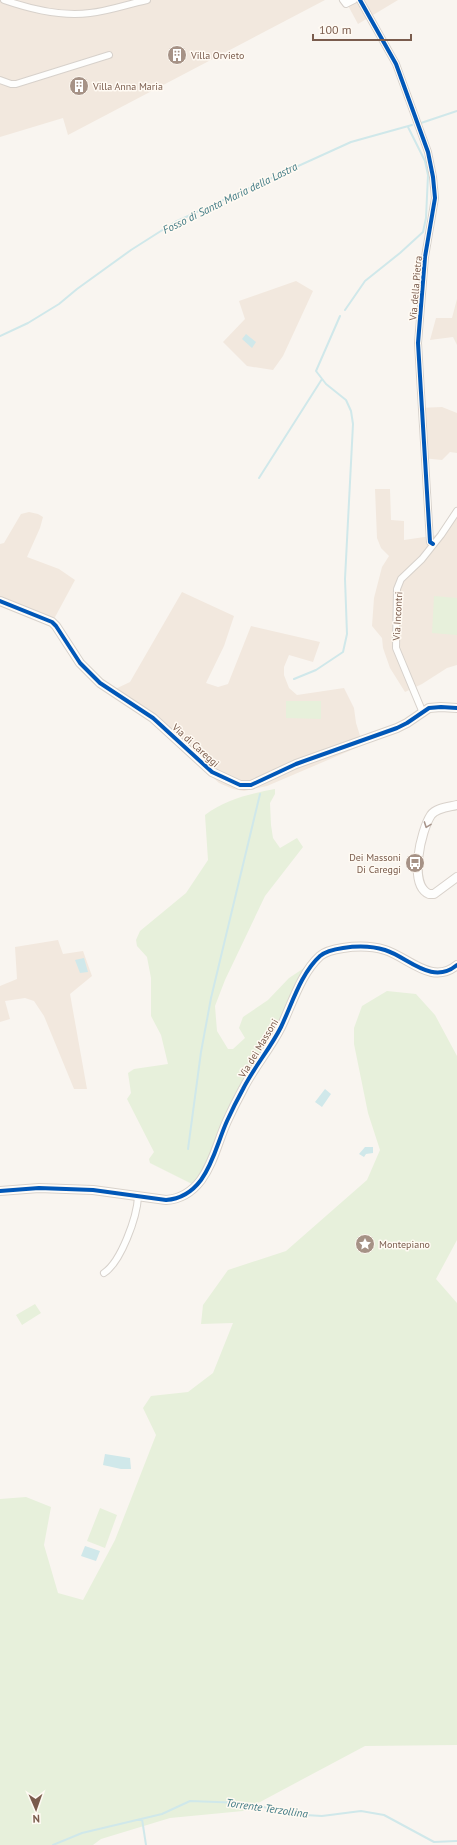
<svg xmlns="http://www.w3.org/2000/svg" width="457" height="1845" viewBox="0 0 457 1845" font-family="'PT Sans',sans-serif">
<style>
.residential{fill:#f2e8de}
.green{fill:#e7f0db}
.water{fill:#d0e8ea}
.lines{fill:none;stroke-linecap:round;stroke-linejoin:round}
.stream{stroke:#d0e8ea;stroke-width:2}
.street-casing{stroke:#d7d1cb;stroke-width:8}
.secondary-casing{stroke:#d9d2cb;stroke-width:10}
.street{stroke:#fefefd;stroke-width:6}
.secondary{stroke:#fefefd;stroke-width:8}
.cycleway-casing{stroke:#fffaf3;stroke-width:6}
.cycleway{stroke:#0057b8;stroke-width:4}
.oneway{stroke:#a8958b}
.labels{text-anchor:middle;stroke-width:3;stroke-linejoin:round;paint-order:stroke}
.poi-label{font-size:10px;fill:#7a5c4d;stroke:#fffaf3;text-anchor:start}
.street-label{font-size:10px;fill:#7a5c4d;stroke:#fffaf3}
.water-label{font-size:11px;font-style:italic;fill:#437c86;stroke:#fffaf3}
</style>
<rect width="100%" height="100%" fill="#f9f5f0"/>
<path class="residential" d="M 0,0 L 325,0 L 68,135 L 63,118 L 0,137 Z
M 345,0 L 398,0 L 358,24 Z
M 296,281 L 313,291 L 283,356 L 273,370 L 247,366 L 223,342 L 245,319 L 239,301 Z
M 457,299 L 457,345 L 453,337 L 430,340 L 436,318 L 452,318 Z
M 442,407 L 457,413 L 457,453 L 450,452 L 442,460 L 422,458 L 419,408 Z
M 375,489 L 390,489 L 391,520 L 404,521 L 404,540 L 438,535 L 457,511 L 457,665 L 447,668 L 422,684 L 405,692 L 390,668 L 383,648 L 382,638 L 372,626 L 374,598 L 382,567 L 389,556 L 381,548 L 377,538 Z
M 29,512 L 38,514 L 43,517 L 40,528 L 27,557 L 59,569 L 75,580 L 54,619 L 0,599 L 0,544 L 4,543 L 21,514 Z
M 182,592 L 234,616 L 224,646 L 206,683 L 218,687 L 228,684 L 251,626 L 320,642 L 313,662 L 289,655 L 284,667 L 284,675 L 289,688 L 297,695 L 344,688 L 354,708 L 356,723 L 363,745 L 267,786 L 244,791 L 233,789 L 219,783 L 163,731 L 109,692 L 130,682 Z
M 58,940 L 63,954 L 83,951 L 92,976 L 70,994 L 87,1089 L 74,1089 L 44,1016 L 34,1001 L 25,998 L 5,1001 L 10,1019 L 0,1022 L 0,986 L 17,979 L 15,947 Z"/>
<path class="green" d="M 434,596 L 457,598 L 457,635 L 432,633 Z
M 286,701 L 321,701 L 321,719 L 286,718 Z
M 275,789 L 275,794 L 270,803 L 271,825 L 273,838 L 280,848 L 297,838 L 303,847 L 265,896 L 225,980 L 215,1006 L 217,1031 L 228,1049 L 233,1049 L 245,1038 L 239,1028 L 243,1017 L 268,1000 L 289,978 L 307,966 L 307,968 L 274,1030 L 239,1088 L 214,1147 L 202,1171 L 192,1184 L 150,1163 L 149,1159 L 154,1152 L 127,1099 L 131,1093 L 128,1073 L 134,1069 L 168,1064 L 161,1035 L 151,1016 L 151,978 L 147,957 L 137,946 L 136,940 L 140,931 L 186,893 L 208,860 L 205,815 C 226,799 249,794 275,789 Z
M 387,991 L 416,994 L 435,1015 L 457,1056 L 457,1240 L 436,1279 L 457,1303 L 457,1745 L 365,1746 L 243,1811 L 170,1818 L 101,1839 L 93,1845 L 0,1845 L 0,1499 L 26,1497 L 51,1507 L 44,1545 L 58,1593 L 83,1600 L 115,1540 L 156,1435 L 143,1408 L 151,1396 L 188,1392 L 213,1373 L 233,1323 L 201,1324 L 203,1305 L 228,1270 L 286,1251 L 367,1180 L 380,1150 L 368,1113 L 354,1044 L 354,1028 L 362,1006 Z
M 35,1304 L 41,1313 L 22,1325 L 16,1315 Z
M 100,1508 L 117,1515 L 105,1548 L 87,1541 Z"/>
<path class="water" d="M 246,334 L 256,342 L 252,348 L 242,339 Z
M 84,958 L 88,972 L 80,973 L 75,960 Z
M 325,1089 L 331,1094 L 322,1107 L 315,1102 Z
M 365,1147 L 373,1147 L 373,1153 L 366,1154 L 364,1157 L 359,1154 Z
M 105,1454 L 130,1458 L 131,1469 L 121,1469 L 103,1465 Z
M 85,1546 L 100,1551 L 96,1561 L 81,1556 Z"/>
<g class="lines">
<path class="stream" d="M 421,123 L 457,111
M 345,310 L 365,281 L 400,253 L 423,232 L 426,218 L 428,175 L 425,161 L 408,127
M 0,336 L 28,323 L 59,304 L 77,289 L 131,250 L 175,222 L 351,142 L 412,125
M 259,478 L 322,379
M 294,679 L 316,670 L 343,652 L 347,634 L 345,579 L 353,424 L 351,411 L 346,400 L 326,384 L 316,371 L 340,316
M 188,1149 L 201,1052 L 211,998 L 260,794
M 142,1819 L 146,1845
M 53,1845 L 82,1833 L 162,1814 L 190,1801 L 243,1803 L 305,1815 L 322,1816 L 361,1811 L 384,1815 L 434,1842 L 457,1841"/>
<g class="street-casing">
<path id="street" d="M 4,0 C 30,9 61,17 90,13 C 109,11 128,4 147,0
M 343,0 L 346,4 L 354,0
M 360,0 L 396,64 L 428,152 L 433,177 L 435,198 L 425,257 L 418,343 L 430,542 L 433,544
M 0,80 L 11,84 L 16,84 L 109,55
M 423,713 L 396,648 L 397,589 L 401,579 L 422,559 L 441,535 L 457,511
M 104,1273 C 121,1262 137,1217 138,1197"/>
</g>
<g class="secondary-casing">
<path id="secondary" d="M 0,601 L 52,622 L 56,626 L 80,663 L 100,683 L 153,718 L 212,772 L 240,785 L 251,785 L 296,764 L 397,728 L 407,723 L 429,708 L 441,707 L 457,708
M 457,805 C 449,807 436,808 431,815 C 421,830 408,885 429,894 L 434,894 L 457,877
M 0,1191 L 39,1188 L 93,1190 L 166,1200 C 181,1199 192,1192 201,1180 C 214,1162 218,1141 227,1121 C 232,1110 237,1100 243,1089 C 254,1067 270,1049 281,1027 C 292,1004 301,973 320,956 C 326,951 336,949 343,948 C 356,946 372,946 385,950 C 408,957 432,986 457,965"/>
</g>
<use href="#street" class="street"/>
<use href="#secondary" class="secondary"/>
<g class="cycleway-casing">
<path id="cycleway" d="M 360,0 L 396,64 L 428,152 L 433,177 L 435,198 L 425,257 L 418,343 L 430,542 L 433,544
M 0,601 L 52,622 L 56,626 L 80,663 L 100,683 L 153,718 L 212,772 L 240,785 L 251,785 L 296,764 L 397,728 L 407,723 L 429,708 L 441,707 L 457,708
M 0,1191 L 39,1188 L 93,1190 L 166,1200 C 181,1199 192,1192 201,1180 C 214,1162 218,1141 227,1121 C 232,1110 237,1100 243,1089 C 254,1067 270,1049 281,1027 C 292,1004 301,973 320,956 C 326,951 336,949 343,948 C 356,946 372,946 385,950 C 408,957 432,986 457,965"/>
</g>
<use href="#cycleway" class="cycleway"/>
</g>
<defs><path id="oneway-chevron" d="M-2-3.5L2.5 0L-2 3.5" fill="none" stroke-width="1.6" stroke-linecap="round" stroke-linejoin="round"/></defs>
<use class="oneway" href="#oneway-chevron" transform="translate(427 825) rotate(110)"/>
<defs>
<g id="building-disc" transform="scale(1)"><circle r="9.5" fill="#a69286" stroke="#fffaf3"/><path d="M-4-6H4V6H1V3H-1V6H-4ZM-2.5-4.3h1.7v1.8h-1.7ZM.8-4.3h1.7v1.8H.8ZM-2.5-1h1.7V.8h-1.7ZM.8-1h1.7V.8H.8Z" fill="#fff"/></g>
<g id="bus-disc" transform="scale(1)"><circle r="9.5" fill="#a69286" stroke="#fffaf3"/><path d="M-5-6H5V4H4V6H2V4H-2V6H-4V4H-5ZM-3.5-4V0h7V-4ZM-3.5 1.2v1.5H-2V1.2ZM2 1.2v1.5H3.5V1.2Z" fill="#fff"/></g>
<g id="sight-disc" transform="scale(1)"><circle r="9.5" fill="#a69286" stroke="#fffaf3"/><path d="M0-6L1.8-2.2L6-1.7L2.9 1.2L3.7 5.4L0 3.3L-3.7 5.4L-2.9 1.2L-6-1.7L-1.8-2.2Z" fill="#fff"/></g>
</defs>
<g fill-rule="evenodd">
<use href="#building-disc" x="177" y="55"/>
<use href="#building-disc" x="79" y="86"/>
<use href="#bus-disc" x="415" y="863"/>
<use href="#sight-disc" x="365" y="1244"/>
</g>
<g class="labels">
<g class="poi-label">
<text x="191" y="59">Villa Orvieto</text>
<text x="93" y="90">Villa Anna Maria</text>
<text x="401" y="861" text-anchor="end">Dei Massoni<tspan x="401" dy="12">Di Careggi</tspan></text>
<text x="379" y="1248">Montepiano</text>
</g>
<g class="street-label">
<text transform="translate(415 288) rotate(-85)" y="4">Via della Pietra</text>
<text transform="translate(397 616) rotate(-87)" y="4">Via Incontri</text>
<text transform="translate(196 745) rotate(42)" y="4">Via di Careggi</text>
<text transform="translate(258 1048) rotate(-59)" y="4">Via dei Massoni</text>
</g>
<g class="water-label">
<text transform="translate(230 198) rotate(-26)" y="4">Fosso di Santa Maria della Lastra</text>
<text transform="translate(267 1808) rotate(8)" y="4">Torrente Terzollina</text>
</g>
</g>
<g transform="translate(36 1809) rotate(178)" stroke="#fffaf3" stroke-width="3" paint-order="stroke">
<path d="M0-3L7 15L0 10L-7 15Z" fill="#7a5c4d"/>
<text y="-6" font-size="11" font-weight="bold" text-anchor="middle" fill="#7a5c4d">N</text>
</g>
<path d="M313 34v6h98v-6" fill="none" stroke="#7a5c4d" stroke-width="2"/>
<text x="319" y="34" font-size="12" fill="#7a5c4d" stroke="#fffaf3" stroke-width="3" paint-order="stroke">100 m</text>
</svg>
